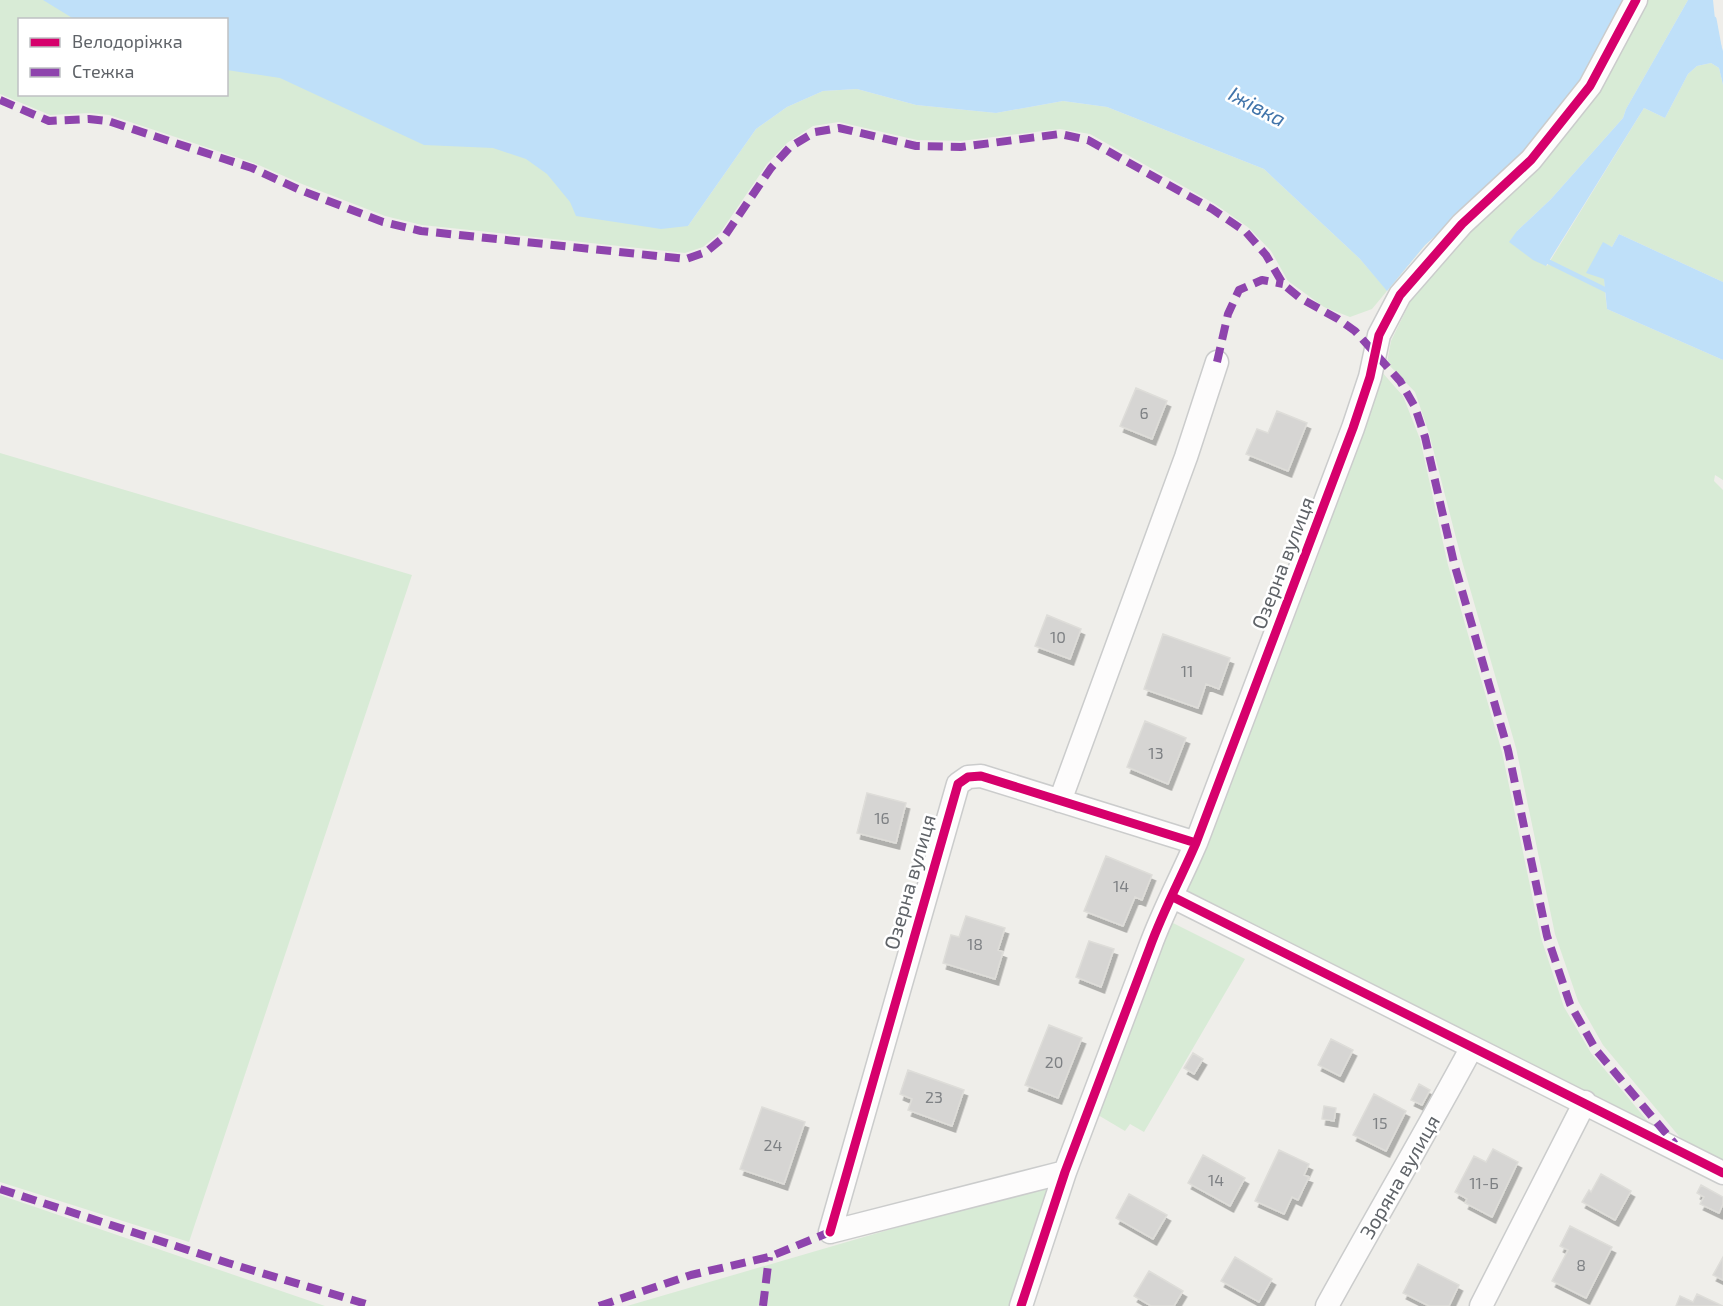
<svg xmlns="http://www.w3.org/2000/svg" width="1723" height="1306" viewBox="0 0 1723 1306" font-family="'Exo 2',sans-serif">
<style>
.green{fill:#d8ebd6;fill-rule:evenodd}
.water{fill:#bfe0f9}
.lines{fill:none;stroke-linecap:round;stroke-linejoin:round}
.stream{stroke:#bfe0f9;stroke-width:5}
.building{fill:#d6d5d3;stroke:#deddd9;stroke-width:1.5;filter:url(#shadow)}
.minor-casing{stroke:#cbcccc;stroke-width:25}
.minor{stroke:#fdfcfc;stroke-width:22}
.quiet{stroke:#8e44ad;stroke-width:8;stroke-dasharray:15 8;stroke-linecap:butt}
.cycleway-casing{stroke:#fff;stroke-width:13}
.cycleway{stroke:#d6006c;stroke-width:9}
.labels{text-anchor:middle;stroke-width:5;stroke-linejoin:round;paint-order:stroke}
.number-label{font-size:16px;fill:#7e8184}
.street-label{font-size:20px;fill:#5f6368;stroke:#fff}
.water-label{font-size:21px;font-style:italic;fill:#4174aa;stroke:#fff}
</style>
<defs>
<filter id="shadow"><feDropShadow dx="3.5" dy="6" stdDeviation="0" flood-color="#0004"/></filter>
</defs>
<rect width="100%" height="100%" fill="#efeeea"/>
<path class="green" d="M 0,0 L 368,0 L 688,226 L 756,129 L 787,107 L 823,91 L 857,89 L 916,105 L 996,113 L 1063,101 L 1107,107 L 1264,169 L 1360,259 L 1387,290 L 1392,260 L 1457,215 L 1425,245 L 1372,309 L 1350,317 L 1324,307 L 1288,281 L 1271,251 L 1249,228 L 1215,204 L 1090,134 L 1060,129 L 961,141 L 917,140 L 839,122 L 813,126 L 787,143 L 767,164 L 720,233 L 703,247 L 685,253 L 422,225 L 385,216 L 302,184 L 254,163 L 109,115 L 90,113 L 50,115 L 0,94 ZM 20,20 L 226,20 L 226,94 L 20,94 Z
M 1645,0 L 1688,0 L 1626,109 L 1623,118 L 1551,199 L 1517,231 L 1547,266 L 1644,108 L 1665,118 L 1688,74 L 1697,66 L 1711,63 L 1719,68 L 1723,85 L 1723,282 L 1619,234 L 1612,247 L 1603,243 L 1605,292 L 1607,309 L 1723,360 L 1723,480 L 1715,475 L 1714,481 L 1723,490 L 1723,1165 L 1688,1147 L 1603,1045 L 1578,1001 L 1555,934 L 1516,748 L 1462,561 L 1429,433 L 1415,392 L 1387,363 L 1391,341 L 1412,298 Z
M 1381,371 L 1403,396 L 1420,439 L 1448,565 L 1502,752 L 1541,938 L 1564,1007 L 1591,1053 L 1655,1130 L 1182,892 L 1228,792 L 1321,548 Z
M 0,453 L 412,575 L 189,1242 L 0,1182 Z
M 1167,920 L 1245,959 L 1144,1132 L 1130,1124 L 1125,1131 L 1098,1115 L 1083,1155 L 1080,1154 Z
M 1056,1181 L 1015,1306 L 627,1306 Z
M 0,1195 L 325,1306 L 0,1306 Z"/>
<path class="water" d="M 43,0 L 1629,0 L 1585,83 L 1526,155 L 1425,245 L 1387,291 L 1360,259 L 1264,169 L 1107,107 L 1063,101 L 996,113 L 916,105 L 857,89 L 823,91 L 787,107 L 756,129 L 688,226 L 661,229 L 576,216 L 570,202 L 547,174 L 526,159 L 493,148 L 424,145 L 280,78 L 227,70 L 226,20 L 74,19 Z
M 1688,0 L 1713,0 L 1716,29 L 1723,51 L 1723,85 L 1719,68 L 1711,63 L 1697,66 L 1688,74 L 1665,118 L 1644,108 L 1546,266 L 1533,260 L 1509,242 L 1517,231 L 1551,199 L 1623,118 L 1626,109 Z
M 1619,234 L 1723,282 L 1723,360 L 1607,309 L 1604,279 L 1586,273 L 1603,242 L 1612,247 Z"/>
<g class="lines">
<path class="stream" d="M 1714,19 L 1719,46
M 1543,259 L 1610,292"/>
</g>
<path class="building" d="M 1136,388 L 1167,401 L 1152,439 L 1120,426 Z
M 1277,411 L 1307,423 L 1288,471 L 1246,454 L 1257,429 L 1268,433 Z
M 1047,615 L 1081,629 L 1070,659 L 1035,646 Z
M 1163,634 L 1230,658 L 1219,689 L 1206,684 L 1198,708 L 1144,689 Z
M 1145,721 L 1186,738 L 1168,784 L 1127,767 Z
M 867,793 L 906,803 L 896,843 L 857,833 Z
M 1106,856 L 1152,875 L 1142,900 L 1135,897 L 1123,926 L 1084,911 Z
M 966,916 L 1005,928 L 998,950 L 1003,952 L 995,979 L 943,963 L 951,935 L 959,937 Z
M 1089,941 L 1114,949 L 1101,987 L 1076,977 Z
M 1049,1025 L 1082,1038 L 1058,1098 L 1025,1085 Z
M 1331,1039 L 1353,1050 L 1340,1076 L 1318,1065 Z
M 1193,1053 L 1203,1059 L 1194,1074 L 1184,1068 Z
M 908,1070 L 964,1090 L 952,1126 L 908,1110 L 912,1099 L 900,1094 Z
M 1419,1084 L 1430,1090 L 1422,1105 L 1411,1100 Z
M 1374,1094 L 1406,1111 L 1386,1151 L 1353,1135 Z
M 1324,1106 L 1336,1108 L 1334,1121 L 1322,1119 Z
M 762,1107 L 805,1122 L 784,1184 L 740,1169 Z
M 1493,1149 L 1518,1162 L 1492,1217 L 1465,1203 L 1467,1199 L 1455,1192 L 1474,1156 L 1486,1162 Z
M 1279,1150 L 1309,1164 L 1304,1175 L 1309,1177 L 1298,1200 L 1292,1197 L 1284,1214 L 1255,1201 Z
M 1203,1155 L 1245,1178 L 1230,1206 L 1188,1183 Z
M 1601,1174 L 1631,1191 L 1615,1220 L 1582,1202 L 1589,1190 L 1591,1192 Z
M 1701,1185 L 1723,1197 L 1723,1204 L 1719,1213 L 1700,1204 L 1704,1197 L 1697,1193 Z
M 1129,1194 L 1167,1215 L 1153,1239 L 1116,1218 Z
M 1570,1226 L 1612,1247 L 1586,1298 L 1552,1281 L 1568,1250 L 1560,1246 Z
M 1235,1257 L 1272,1279 L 1259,1302 L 1221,1281 Z
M 1723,1257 L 1723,1280 L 1713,1275 Z
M 1418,1264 L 1459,1285 L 1449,1306 L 1429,1306 L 1403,1293 Z
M 1149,1271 L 1183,1291 L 1174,1306 L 1151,1306 L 1134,1296 Z
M 1697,1294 L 1723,1306 L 1676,1306 L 1680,1296 L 1693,1302 Z"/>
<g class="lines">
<g class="minor-casing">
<path id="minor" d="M 1060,801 L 1186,457 L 1217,362
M 1173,897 L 1723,1173
M 830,1232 L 958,784 L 968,777 L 981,776 L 1196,843
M 830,1232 L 1065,1172
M 1021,1306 L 1065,1172 L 1150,947 C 1163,911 1181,878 1196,843 L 1353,428 L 1370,377 L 1379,335 L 1400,295 L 1462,224 L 1531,160 L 1590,86 L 1636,0
M 1327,1306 C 1375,1219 1425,1134 1472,1047
M 1481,1306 L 1585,1102"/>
</g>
<use href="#minor" class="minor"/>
<path class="quiet" d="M 0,100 L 49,121 L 89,119 L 108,121 L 252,168 L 300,190 L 383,222 L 421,231 L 686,259 L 706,252 L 724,237 L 771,168 L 790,147 L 815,132 L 839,128 L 916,146 L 961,147 L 1060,134 L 1088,140 L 1212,209 L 1246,232 L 1266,255 L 1283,284 L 1300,298 L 1338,319 L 1355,331 L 1400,381 L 1415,407 L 1425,437 L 1454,563 L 1508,750 L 1547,936 L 1570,1004 L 1596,1050 L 1675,1144
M 1217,362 L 1228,314 L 1239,290 L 1262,280 L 1283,284
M 0,1189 L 228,1263 L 373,1306
M 599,1306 L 691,1275 L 769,1257 L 830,1232
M 763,1306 L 769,1257"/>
<g class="cycleway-casing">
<path id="cycleway" d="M 1173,897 L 1723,1173
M 830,1232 L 958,784 L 968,777 L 981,776 L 1196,843
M 1021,1306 L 1065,1172 L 1150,947 C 1163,911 1181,878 1196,843 L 1353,428 L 1370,377 L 1379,335 L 1400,295 L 1462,224 L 1531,160 L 1590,86 L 1636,0"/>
</g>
<use href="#cycleway" class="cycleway"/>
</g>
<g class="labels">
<g class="number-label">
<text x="1144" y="419">6</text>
<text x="1058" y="643">10</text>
<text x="1187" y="677">11</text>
<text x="1156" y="759">13</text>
<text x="882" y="824">16</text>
<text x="1121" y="892">14</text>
<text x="975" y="950">18</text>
<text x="1054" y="1068">20</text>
<text x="934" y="1103">23</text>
<text x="1380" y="1129">15</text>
<text x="773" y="1151">24</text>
<text x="1216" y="1186">14</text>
<text x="1484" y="1189">11-Б</text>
<text x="1581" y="1271">8</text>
</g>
<g class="street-label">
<text transform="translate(1283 563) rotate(-69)" y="7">Озерна вулиця</text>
<text transform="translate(910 882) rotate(-74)" y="7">Озерна вулиця</text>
<text transform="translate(1400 1177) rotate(-60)" y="7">Зоряна вулиця</text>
</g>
<g class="water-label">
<text transform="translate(1257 107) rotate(28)" y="7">Іжівка</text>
</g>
</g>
<rect x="18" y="18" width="210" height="78" fill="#ffffff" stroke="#bfc1c3" stroke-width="1.5"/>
<rect x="30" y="38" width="30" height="9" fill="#d6006c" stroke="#bfc1c3" stroke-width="1.5"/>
<text x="72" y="48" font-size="18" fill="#5f6368">Велодоріжка</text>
<rect x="30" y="68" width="30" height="9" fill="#8e44ad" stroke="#bfc1c3" stroke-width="1.5"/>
<text x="72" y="78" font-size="18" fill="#5f6368">Стежка</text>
</svg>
